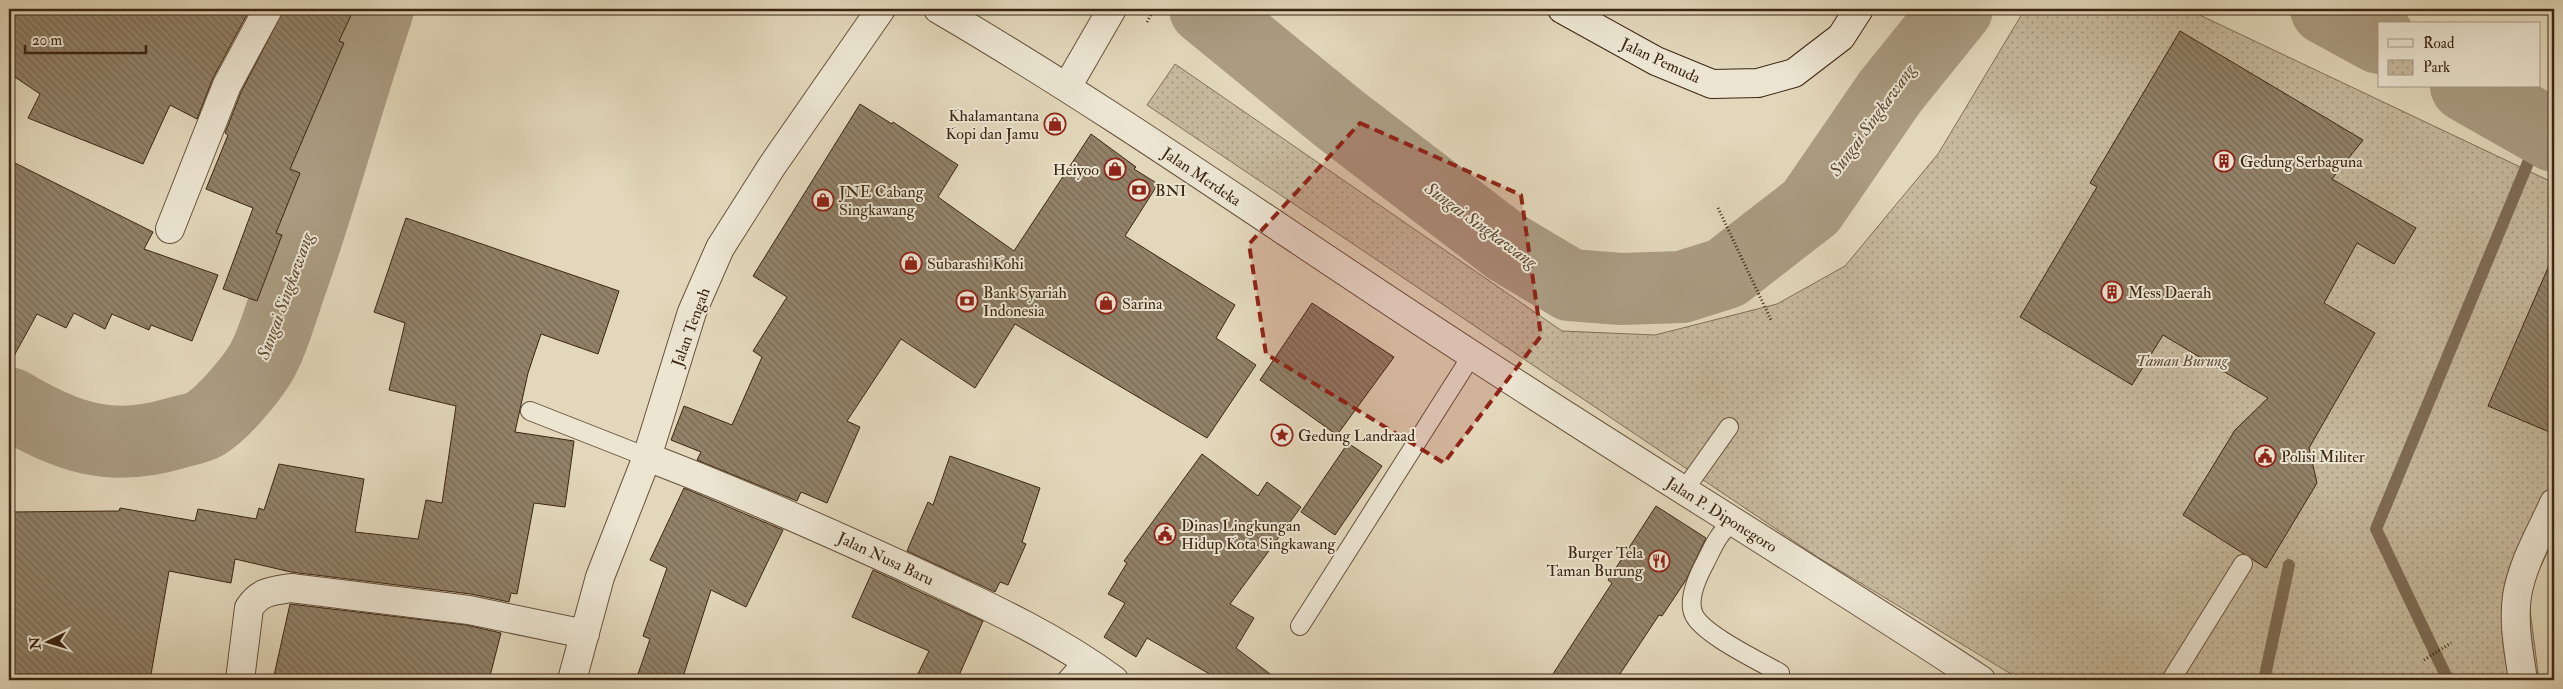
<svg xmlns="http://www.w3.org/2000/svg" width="2563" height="689" viewBox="0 0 2563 689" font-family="'IM FELL Double Pica',serif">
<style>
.park{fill:url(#park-dots);stroke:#817058}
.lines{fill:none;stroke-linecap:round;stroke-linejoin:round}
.stream{stroke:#7e6c55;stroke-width:12}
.river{stroke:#aa9b81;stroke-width:72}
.building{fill:url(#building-back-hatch);stroke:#3c2612}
.lane-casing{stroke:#66523c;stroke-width:20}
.street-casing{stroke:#66523c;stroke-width:30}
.secondary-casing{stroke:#3c2612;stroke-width:30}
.path{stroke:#3c2612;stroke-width:3;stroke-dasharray:1 2.5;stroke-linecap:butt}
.lane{stroke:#ece5d2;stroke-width:18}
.street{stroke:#ece5d2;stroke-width:28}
.secondary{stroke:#ece5d2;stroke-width:28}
.marked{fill:#8f2418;fill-opacity:0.2;stroke:#8f2418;stroke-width:4;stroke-dasharray:10 6;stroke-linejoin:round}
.labels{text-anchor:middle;stroke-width:4;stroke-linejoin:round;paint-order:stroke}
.street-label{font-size:16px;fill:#3c2612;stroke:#ece5d2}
.poi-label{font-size:16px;fill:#3c2612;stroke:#ece5d2;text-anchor:start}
.park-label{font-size:16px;font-style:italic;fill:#5e4b35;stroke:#ece5d2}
.water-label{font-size:18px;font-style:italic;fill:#5d4933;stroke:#ece5d2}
</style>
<defs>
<pattern id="park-dots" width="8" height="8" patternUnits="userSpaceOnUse" patternTransform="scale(1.25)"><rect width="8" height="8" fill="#c6b99d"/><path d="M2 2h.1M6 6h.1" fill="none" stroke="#a2967f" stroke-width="1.8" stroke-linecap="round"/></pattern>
<pattern id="building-back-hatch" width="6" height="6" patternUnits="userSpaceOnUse" patternTransform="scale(1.25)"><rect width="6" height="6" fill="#928269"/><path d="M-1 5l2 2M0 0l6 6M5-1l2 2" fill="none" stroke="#786a55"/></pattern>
</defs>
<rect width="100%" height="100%" fill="#e2d7ba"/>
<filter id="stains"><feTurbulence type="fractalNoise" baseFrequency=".004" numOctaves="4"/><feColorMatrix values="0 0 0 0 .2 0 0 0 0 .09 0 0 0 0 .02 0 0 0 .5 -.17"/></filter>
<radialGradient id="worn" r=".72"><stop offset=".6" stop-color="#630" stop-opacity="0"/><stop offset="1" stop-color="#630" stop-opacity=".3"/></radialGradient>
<path class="park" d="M 2025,9 L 2187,9 L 2554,183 L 2554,538 L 2528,594 L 2539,680 L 2021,680 L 1819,558 L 1147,105 L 1175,64 L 1562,331 L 1655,335 L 1777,304 L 1845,266 L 1938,154 Z"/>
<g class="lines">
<path class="stream" d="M 2264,680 L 2289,565
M 2448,680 L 2376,529 L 2542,129"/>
<path class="river" d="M 1205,9 L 1342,121 L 1508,248 L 1570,285 L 1621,289 L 1682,287 L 1726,273 L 1811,207 L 1890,92 L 1957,9
M 2326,9 L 2379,38
M 2466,86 L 2554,136
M 9,403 C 66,437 110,453 176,433 C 185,430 197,429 205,424 C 222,414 248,383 259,366 C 272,347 284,302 293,278 C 324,189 348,98 378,9"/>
</g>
<path class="building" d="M 9,9 L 250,9 L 213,78 L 197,119 L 170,105 L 143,164 L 28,118 L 40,94 L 9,73 Z
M 284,9 L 354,9 L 339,41 L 344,43 L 290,169 L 300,173 L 276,233 L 282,235 L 257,301 L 223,289 L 253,208 L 206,189 L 228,135 L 225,133 L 241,92 Z
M 2180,31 L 2363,140 L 2332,179 L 2416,228 L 2394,264 L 2357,243 L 2324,303 L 2375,333 L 2309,448 L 2317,483 L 2266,568 L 2183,515 L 2235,430 L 2268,398 L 2163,335 L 2132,385 L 2020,317 L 2097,187 L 2090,183 Z
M 860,104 L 892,124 L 893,122 L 958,165 L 938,197 L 1014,251 L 1091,134 L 1136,167 L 1134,169 L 1158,184 L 1125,236 L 1235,305 L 1216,338 L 1256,365 L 1207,438 L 1015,324 L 975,388 L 901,339 L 847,421 L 860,427 L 827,503 L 801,492 L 797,501 L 697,460 L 701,452 L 671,440 L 684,406 L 732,425 L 762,357 L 753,351 L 787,297 L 753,276 Z
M 9,160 L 153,232 L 144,249 L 218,275 L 192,341 L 151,325 L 149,330 L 112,314 L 105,329 L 74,313 L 66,328 L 37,314 L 9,365 Z
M 406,218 L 619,291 L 598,354 L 541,334 L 528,373 L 515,432 L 574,441 L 565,507 L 534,503 L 517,594 L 511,593 L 509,602 L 471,594 L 291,572 L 235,559 L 231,583 L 169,571 L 150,680 L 9,680 L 9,512 L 119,511 L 120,508 L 195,521 L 198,509 L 256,519 L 259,508 L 264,510 L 279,464 L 364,479 L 355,532 L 418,539 L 426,500 L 442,503 L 456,406 L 389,390 L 405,323 L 374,312 Z
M 2554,254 L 2554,434 L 2488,406 Z
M 1312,303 L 1394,357 L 1337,435 L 1260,380 Z
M 1348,443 L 1382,466 L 1335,535 L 1301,512 Z
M 1202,454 L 1258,496 L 1267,482 L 1301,507 L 1230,604 L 1254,618 L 1236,648 L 1278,680 L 1220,680 L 1147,638 L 1136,657 L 1104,637 L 1125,603 L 1108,594 L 1127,563 L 1124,561 Z
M 950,456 L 1040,488 L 1022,542 L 1026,544 L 1008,585 L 1000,582 L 995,592 L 907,551 L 928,502 L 933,505 Z
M 684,488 L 783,530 L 746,607 L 711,590 L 682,680 L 636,680 L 650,639 L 643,636 L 667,568 L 650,560 Z
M 1656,506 L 1706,538 L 1686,580 L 1662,616 L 1659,615 L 1616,680 L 1549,680 L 1612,583 L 1608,580 Z
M 873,570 L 983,621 L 957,680 L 915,680 L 929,651 L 852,617 Z
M 290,604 L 466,625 L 501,633 L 489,680 L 273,680 Z"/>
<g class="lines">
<g class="lane-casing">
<path id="lane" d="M 530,411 L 647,457
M 1685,489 L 1729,427
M 1733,522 C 1719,532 1713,547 1705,563 C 1698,576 1687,600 1694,615 C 1704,635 1759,661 1780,673
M 1300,626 L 1472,355
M 1066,680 L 1085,659
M 2171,680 L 2243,564"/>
</g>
<g class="street-casing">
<path id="street" d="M 938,9 C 1121,116 1294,240 1472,355 C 1641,465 1813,570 1981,680
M 1067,87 L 1112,9
M 170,229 L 227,85 L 268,9
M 647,457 C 740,492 831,533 922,575 C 988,606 1054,636 1114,680
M 240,680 L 249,608 C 260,591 272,591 291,588 L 469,610 L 585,634
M 572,680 L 600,577 L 647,457 L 692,312 L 720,248 L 772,166 L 881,9
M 2523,680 C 2519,653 2513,624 2517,596 C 2522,564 2541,532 2554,503"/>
</g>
<g class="secondary-casing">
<path id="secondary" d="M 1562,9 L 1656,61 L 1712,84 L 1758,83 L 1794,73 L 1841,37 L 1859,9"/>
</g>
<path class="path" d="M 1147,22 L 1154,9
M 1718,208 L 1771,320
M 2424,660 L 2451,643"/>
<use href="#lane" class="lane"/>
<use href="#street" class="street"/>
<use href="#secondary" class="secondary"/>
</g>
<path class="marked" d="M 1360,123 L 1521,195 L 1541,336 L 1444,463 L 1266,354 L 1249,244 Z"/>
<defs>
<g id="shop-ring" transform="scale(1.125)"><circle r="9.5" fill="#ece5d2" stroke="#8f2418" stroke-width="1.5"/><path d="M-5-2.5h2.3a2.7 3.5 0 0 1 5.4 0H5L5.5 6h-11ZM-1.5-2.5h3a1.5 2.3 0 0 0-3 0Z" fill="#8f2418"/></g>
<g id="building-ring" transform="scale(1.125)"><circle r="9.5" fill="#ece5d2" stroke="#8f2418" stroke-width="1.5"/><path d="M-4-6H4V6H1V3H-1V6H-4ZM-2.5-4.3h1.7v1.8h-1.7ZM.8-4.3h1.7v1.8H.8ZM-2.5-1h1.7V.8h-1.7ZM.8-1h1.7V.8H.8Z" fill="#8f2418"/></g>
<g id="bank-ring" transform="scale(1.125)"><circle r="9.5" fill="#ece5d2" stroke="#8f2418" stroke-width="1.5"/><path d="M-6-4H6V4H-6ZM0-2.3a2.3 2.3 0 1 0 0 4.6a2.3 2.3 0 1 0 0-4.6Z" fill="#8f2418"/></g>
<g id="sight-ring" transform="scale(1.125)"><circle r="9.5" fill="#ece5d2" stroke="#8f2418" stroke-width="1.5"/><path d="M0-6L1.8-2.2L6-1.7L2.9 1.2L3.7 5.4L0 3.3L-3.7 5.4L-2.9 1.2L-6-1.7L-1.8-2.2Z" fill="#8f2418"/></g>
<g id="civic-ring" transform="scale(1.125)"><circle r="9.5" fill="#ece5d2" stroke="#8f2418" stroke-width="1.5"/><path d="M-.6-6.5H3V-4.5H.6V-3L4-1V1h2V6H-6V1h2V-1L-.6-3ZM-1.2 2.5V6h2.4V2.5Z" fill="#8f2418"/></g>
<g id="restaurant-ring" transform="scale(1.125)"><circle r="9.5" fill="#ece5d2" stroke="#8f2418" stroke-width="1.5"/><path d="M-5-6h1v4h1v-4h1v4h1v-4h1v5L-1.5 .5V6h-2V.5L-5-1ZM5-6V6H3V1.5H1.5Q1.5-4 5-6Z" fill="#8f2418"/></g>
</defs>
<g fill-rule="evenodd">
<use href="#shop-ring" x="1055" y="124"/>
<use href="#building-ring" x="2224" y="161"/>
<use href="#shop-ring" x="1115" y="169"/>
<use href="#bank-ring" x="1139" y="190"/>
<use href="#shop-ring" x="823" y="200"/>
<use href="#shop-ring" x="911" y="263"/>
<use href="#building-ring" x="2112" y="292"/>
<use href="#bank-ring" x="967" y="301"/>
<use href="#shop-ring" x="1106" y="303"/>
<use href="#sight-ring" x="1282" y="435"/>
<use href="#civic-ring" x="2265" y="456"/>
<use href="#civic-ring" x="1165" y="534"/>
<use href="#restaurant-ring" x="1659" y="561"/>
</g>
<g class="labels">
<g class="street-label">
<text transform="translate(1661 60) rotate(25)" y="6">Jalan Pemuda</text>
<text transform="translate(1202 176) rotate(34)" y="6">Jalan Merdeka</text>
<text transform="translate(690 327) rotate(-70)" y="6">Jalan Tengah</text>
<text transform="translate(1722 514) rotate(32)" y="6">Jalan P. Diponegoro</text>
<text transform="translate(886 558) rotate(25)" y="6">Jalan Nusa Baru</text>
</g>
<g class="poi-label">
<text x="1039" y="121" text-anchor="end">Khalamantana<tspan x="1039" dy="18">Kopi dan Jamu</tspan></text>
<text x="2240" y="167">Gedung Serbaguna</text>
<text x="1099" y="175" text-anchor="end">Heiyoo</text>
<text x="1155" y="196">BNI</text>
<text x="839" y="197">JNE Cabang<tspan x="839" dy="18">Singkawang</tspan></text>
<text x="927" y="269">Subarashi Kohi</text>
<text x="983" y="298">Bank Syariah<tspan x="983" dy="18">Indonesia</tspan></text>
<text x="2128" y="298">Mess Daerah</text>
<text x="1122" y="309">Sarina</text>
<text x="1298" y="441">Gedung Landraad</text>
<text x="2281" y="462">Polisi Militer</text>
<text x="1181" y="531">Dinas Lingkungan<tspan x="1181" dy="18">Hidup Kota Singkawang</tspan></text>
<text x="1643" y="558" text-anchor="end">Burger Tela<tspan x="1643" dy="18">Taman Burung</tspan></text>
</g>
<g class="park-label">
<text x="2182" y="366">Taman Burung</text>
</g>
<g class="water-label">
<text transform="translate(1872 120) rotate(-54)" y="6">Sungai Singkawang</text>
<text transform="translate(1481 225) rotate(36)" y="6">Sungai Singkawang</text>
<text transform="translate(285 296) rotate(-70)" y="6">Sungai Singkawang</text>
</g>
</g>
<rect width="2563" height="689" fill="none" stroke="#e2d7ba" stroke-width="30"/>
<rect x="10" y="10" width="2543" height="669" fill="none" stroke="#3c2612" stroke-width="2.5"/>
<rect x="15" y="15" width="2533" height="659" fill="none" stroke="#3c2612"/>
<rect x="2378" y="22" width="162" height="65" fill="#ece5d2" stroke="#a69985"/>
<rect x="2388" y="39" width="25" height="8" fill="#ece5d2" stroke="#a69985"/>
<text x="2423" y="48" font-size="15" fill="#3c2612">Road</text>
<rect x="2388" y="60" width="25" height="15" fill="url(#park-dots)" stroke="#a69985"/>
<text x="2423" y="72" font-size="15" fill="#3c2612">Park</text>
<g transform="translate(48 642) rotate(265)" stroke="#ece5d2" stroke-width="4" paint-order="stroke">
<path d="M0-4L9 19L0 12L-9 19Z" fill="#3c2612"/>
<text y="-8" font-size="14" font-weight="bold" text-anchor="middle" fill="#3c2612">N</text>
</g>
<path d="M25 45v8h121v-8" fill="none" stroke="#3c2612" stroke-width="2.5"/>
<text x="32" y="45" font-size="15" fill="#3c2612" stroke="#ece5d2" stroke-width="4" paint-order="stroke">20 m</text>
<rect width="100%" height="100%" filter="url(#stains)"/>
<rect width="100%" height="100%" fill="url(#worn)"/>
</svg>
